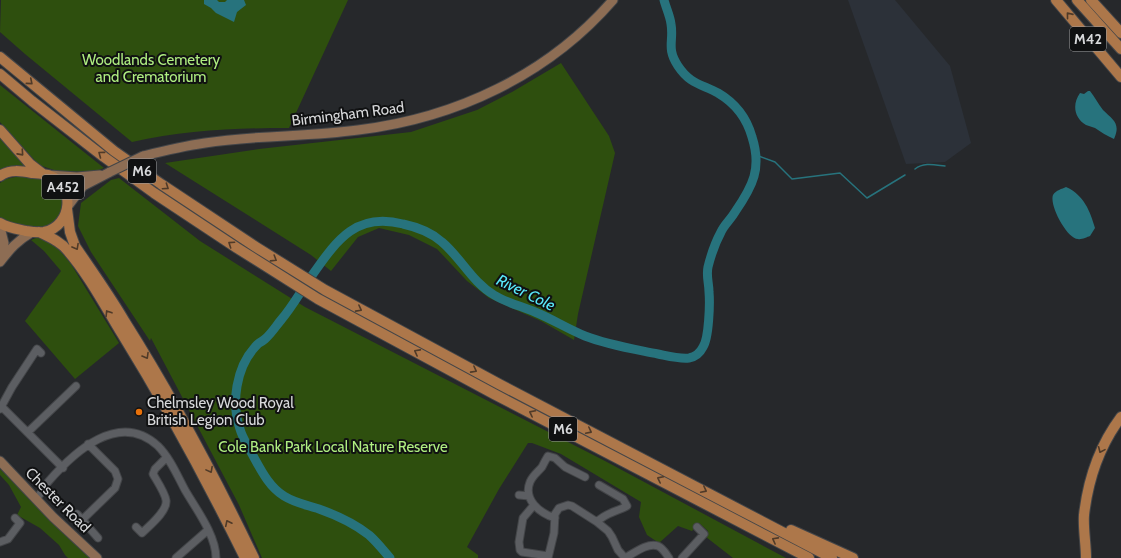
<svg xmlns="http://www.w3.org/2000/svg" width="1121" height="558" viewBox="0 0 1121 558" font-family="Cabin,sans-serif">
<style>
.built{fill:#2c3139}
.green{fill:#2e4f0e}
.water{fill:#27737d}
.lines{fill:none;stroke-linecap:round;stroke-linejoin:round}
.stream{stroke:#27737d;stroke-width:1.5}
.river{stroke:#27737d;stroke-width:9}
.minor-casing{stroke:#434548;stroke-width:9}
.major-casing{stroke:#434548;stroke-width:11}
.highway-casing{stroke:#434548;stroke-width:12}
.minor{stroke:#5c5e62;stroke-width:7}
.major{stroke:#8d6d54;stroke-width:9}
.highway{stroke:#ad774a;stroke-width:10}
.major-bridge-casing{stroke:#434548;stroke-width:11;stroke-linecap:butt}
.major-bridge{stroke:#8d6d54;stroke-width:9}
.oneway{stroke:#4f3a28}
.food-dot{fill:#e8710a;stroke:#101112;stroke-width:1.5}
.labels{text-anchor:middle;stroke-width:4;stroke-linejoin:round;paint-order:stroke}
.shield{fill:#101112;stroke:#9c9d9f;stroke-width:1}
.shield-label{font-size:14px;font-weight:bold;fill:#d8d9db}
.park-label{font-size:15px;fill:#afee81;stroke:#101112}
.street-label{font-size:15px;fill:#d8d9db;stroke:#101112}
.poi-label{font-size:15px;fill:#d8d9db;stroke:#101112;text-anchor:start}
.water-label{font-size:16px;font-style:italic;fill:#59e8fa;stroke:#101112}
</style>
<rect width="100%" height="100%" fill="#26282b"/>
<path class="built" d="M 848,0 L 895,0 L 950,66 L 971,143 L 945,162 L 906,164 Z"/>
<path class="green" d="M 1,0 L 348,0 L 289,128 C 237,128 184,130 132,142 L 25,54 L 0,32 Z
M 561,63 L 609,136 L 615,153 L 578,314 L 574,340 L 541,321 L 489,298 L 467,281 L 437,249 L 409,235 L 379,228 L 358,237 L 331,271 L 311,255 L 165,163 L 259,149 L 411,132 L 477,110 L 512,92 Z
M 0,85 L 104,168 L 93,172 L 57,171 L 39,165 L 0,122 Z
M 0,134 L 31,168 L 0,172 Z
M 20,176 C 35,178 61,178 63,199 C 64,203 63,209 62,214 L 49,228 L 33,229 L 2,220 L 0,218 L 0,183 L 6,179 Z
M 119,178 L 200,241 L 305,307 L 605,461 L 786,558 L 733,558 L 706,537 L 708,531 L 699,523 L 692,531 L 678,526 L 659,543 L 647,535 L 639,517 L 641,502 L 561,454 L 532,443 L 528,443 L 499,489 L 467,547 L 478,555 L 478,558 L 262,558 L 239,505 L 151,338 L 150,341 L 91,252 L 78,226 L 81,203 L 111,180 Z
M 38,237 L 56,246 L 71,264 L 119,343 L 75,379 L 25,321 L 61,271 L 44,251 L 31,240 Z
M 0,469 L 91,558 L 68,558 L 65,555 L 59,545 L 40,528 L 17,515 L 21,507 L 9,485 L 0,475 Z"/>
<path class="water" d="M 204,0 L 217,0 L 219,2 L 225,2 L 227,0 L 244,0 L 246,5 L 237,12 L 234,22 L 216,13 L 211,8 L 204,4 Z
M 1088,91 L 1090,91 C 1095,97 1098,104 1103,110 C 1113,120 1121,123 1114,139 C 1107,136 1101,132 1095,128 C 1092,127 1089,126 1086,125 C 1074,118 1072,104 1080,93 L 1084,94 Z
M 1066,187 C 1084,195 1090,211 1095,228 L 1090,236 C 1087,237 1081,240 1078,239 C 1067,239 1049,205 1053,195 C 1056,190 1062,189 1066,187 Z"/>
<g class="lines">
<path class="stream" d="M 756,155 L 775,162 L 792,179 L 840,173 L 867,198 L 905,175
M 915,169 C 924,162 935,165 945,166"/>
<path class="river" d="M 390,558 C 383,550 377,542 369,535 C 355,524 336,515 319,509 C 307,505 295,503 284,496 C 268,486 260,468 251,452 C 247,444 242,437 240,429 C 231,403 236,368 255,347 C 261,340 258,345 265,339 C 271,334 276,326 281,320 C 293,306 302,289 313,274 C 337,240 356,212 403,224 C 417,227 431,232 442,242 C 461,258 472,282 494,295 C 507,303 521,306 535,312 C 552,319 568,329 585,336 C 608,345 634,349 658,354 C 668,356 679,359 689,358 C 695,357 700,353 703,347 C 709,338 710,303 709,292 C 709,283 706,276 708,267 C 711,255 715,243 721,232 C 724,225 731,219 735,212 C 753,186 762,168 752,137 C 747,119 735,103 718,93 C 701,84 690,84 678,66 C 666,48 674,41 671,24 C 670,16 666,8 664,0"/>
<g class="minor-casing">
<path id="minor" d="M 2,407 L 63,468
M 0,409 L 12,387 L 37,349 L 41,353
M 28,432 L 76,386
M 519,495 L 529,496
M 36,499 C 41,494 44,487 48,482 C 74,452 119,410 158,446 C 170,458 177,475 185,490 C 196,509 216,535 216,558
M 534,505 L 523,518 L 519,542 L 520,550 L 522,552 L 548,556
M 77,514 L 98,538
M 555,518 C 539,513 523,499 530,482 C 533,475 538,472 542,467 C 544,463 546,459 548,456 L 555,458 L 565,467 L 585,477
M 82,520 L 115,488 L 118,479 L 115,471 L 88,444
M 597,522 C 605,513 616,512 627,506 L 623,499 L 599,485
M 136,527 L 142,533 C 149,526 168,511 166,500 C 165,493 157,481 153,474 L 155,469 L 167,457
M 0,542 L 8,539 L 20,523 L 15,518
M 176,558 L 208,530
M 548,558 L 554,533 L 555,514 L 559,508 L 568,505 L 572,506 L 597,522 L 608,531 L 612,537 L 618,550 L 625,558 C 634,553 648,542 658,546 C 663,548 666,554 669,558
M 682,558 L 704,534 L 697,527"/>
</g>
<g class="major-casing">
<path id="major" d="M 143,156 C 163,151 184,146 205,143 C 255,135 307,137 358,130 C 456,118 548,75 613,0
M 49,175 L 77,177 L 100,175
M 68,206 L 83,186 L 110,172
M 0,227 L 4,243 L 0,258
M 0,262 C 10,249 18,240 32,232
M 0,461 L 53,517 L 97,558"/>
</g>
<g class="highway-casing">
<path id="highway" d="M 1056,0 L 1121,77
M 1077,0 L 1121,49
M 1091,0 L 1121,33
M 0,57 L 114,151 L 161,184 L 256,247 L 325,290 L 499,384 L 832,558
M 0,74 L 32,101 L 104,157 L 154,193 L 237,248 L 318,299 L 494,394 L 809,558
M 0,130 L 30,164 L 43,174
M 0,176 C 10,169 21,171 32,173 C 37,173 43,174 48,175 C 76,184 73,226 44,232 C 38,233 32,232 26,231 C 17,229 8,228 0,223
M 67,209 L 70,232 L 75,246 C 92,271 110,296 125,322 C 173,398 215,477 254,558
M 39,232 C 49,237 60,241 67,250 C 88,274 105,306 122,334 C 167,407 207,481 245,558
M 791,530 L 853,558
M 1086,558 C 1086,544 1083,528 1084,515 C 1088,480 1100,445 1121,417"/>
</g>
<use href="#minor" class="minor"/>
<use href="#major" class="major"/>
<use href="#highway" class="highway"/>
<g class="major-bridge-casing">
<path id="major-bridge" d="M 110,172 L 143,156"/>
</g>
<use href="#major-bridge" class="major-bridge"/>
</g>
<defs><path id="oneway-chevron" d="M-2-3.5L2.5 0L-2 3.5" fill="none" stroke-width="1.6" stroke-linecap="round" stroke-linejoin="round"/></defs>
<g class="oneway">
<use href="#oneway-chevron" transform="translate(1069 15) rotate(-129)"/>
<use href="#oneway-chevron" transform="translate(30 82) rotate(40)"/>
<use href="#oneway-chevron" transform="translate(21 153) rotate(48)"/>
<use href="#oneway-chevron" transform="translate(101 154) rotate(-143)"/>
<use href="#oneway-chevron" transform="translate(166 187) rotate(34)"/>
<use href="#oneway-chevron" transform="translate(231 244) rotate(-146)"/>
<use href="#oneway-chevron" transform="translate(76 247) rotate(61)"/>
<use href="#oneway-chevron" transform="translate(274 259) rotate(32)"/>
<use href="#oneway-chevron" transform="translate(359 309) rotate(28)"/>
<use href="#oneway-chevron" transform="translate(108 313) rotate(-122)"/>
<use href="#oneway-chevron" transform="translate(417 352) rotate(-152)"/>
<use href="#oneway-chevron" transform="translate(146 356) rotate(60)"/>
<use href="#oneway-chevron" transform="translate(474 370) rotate(28)"/>
<use href="#oneway-chevron" transform="translate(532 413) rotate(-153)"/>
<use href="#oneway-chevron" transform="translate(589 431) rotate(27)"/>
<use href="#oneway-chevron" transform="translate(1101 450) rotate(114)"/>
<use href="#oneway-chevron" transform="translate(210 470) rotate(62)"/>
<use href="#oneway-chevron" transform="translate(660 479) rotate(-153)"/>
<use href="#oneway-chevron" transform="translate(704 490) rotate(27)"/>
<use href="#oneway-chevron" transform="translate(228 523) rotate(-116)"/>
<use href="#oneway-chevron" transform="translate(775 540) rotate(-152)"/>
</g>
<circle class="food-dot" cx="139" cy="412" r="4"/>
<g class="labels">
<g class="shield">
<rect x="1070" y="27" width="36" height="24" rx="3"/>
<rect x="128" y="159" width="28" height="24" rx="3"/>
<rect x="42" y="175" width="42" height="24" rx="3"/>
<rect x="549" y="417" width="28" height="24" rx="3"/>
</g>
<g class="shield-label">
<text x="1088" y="44">M42</text>
<text x="142" y="176">M6</text>
<text x="63" y="192">A452</text>
<text x="563" y="434">M6</text>
</g>
<g class="park-label">
<text x="151" y="65">Woodlands Cemetery<tspan x="151" dy="17">and Crematorium</tspan></text>
<text x="333" y="452">Cole Bank Park Local Nature Reserve</text>
</g>
<g class="street-label">
<text transform="translate(348 114) rotate(-7)" y="5">Birmingham Road</text>
<text transform="translate(58 500) rotate(45)" y="5">Chester Road</text>
</g>
<g class="poi-label">
<text x="147" y="408">Chelmsley Wood Royal<tspan x="147" dy="17">British Legion Club</tspan></text>
</g>
<g class="water-label">
<text transform="translate(526 292) rotate(26)" y="6">River Cole</text>
</g>
</g>
</svg>
